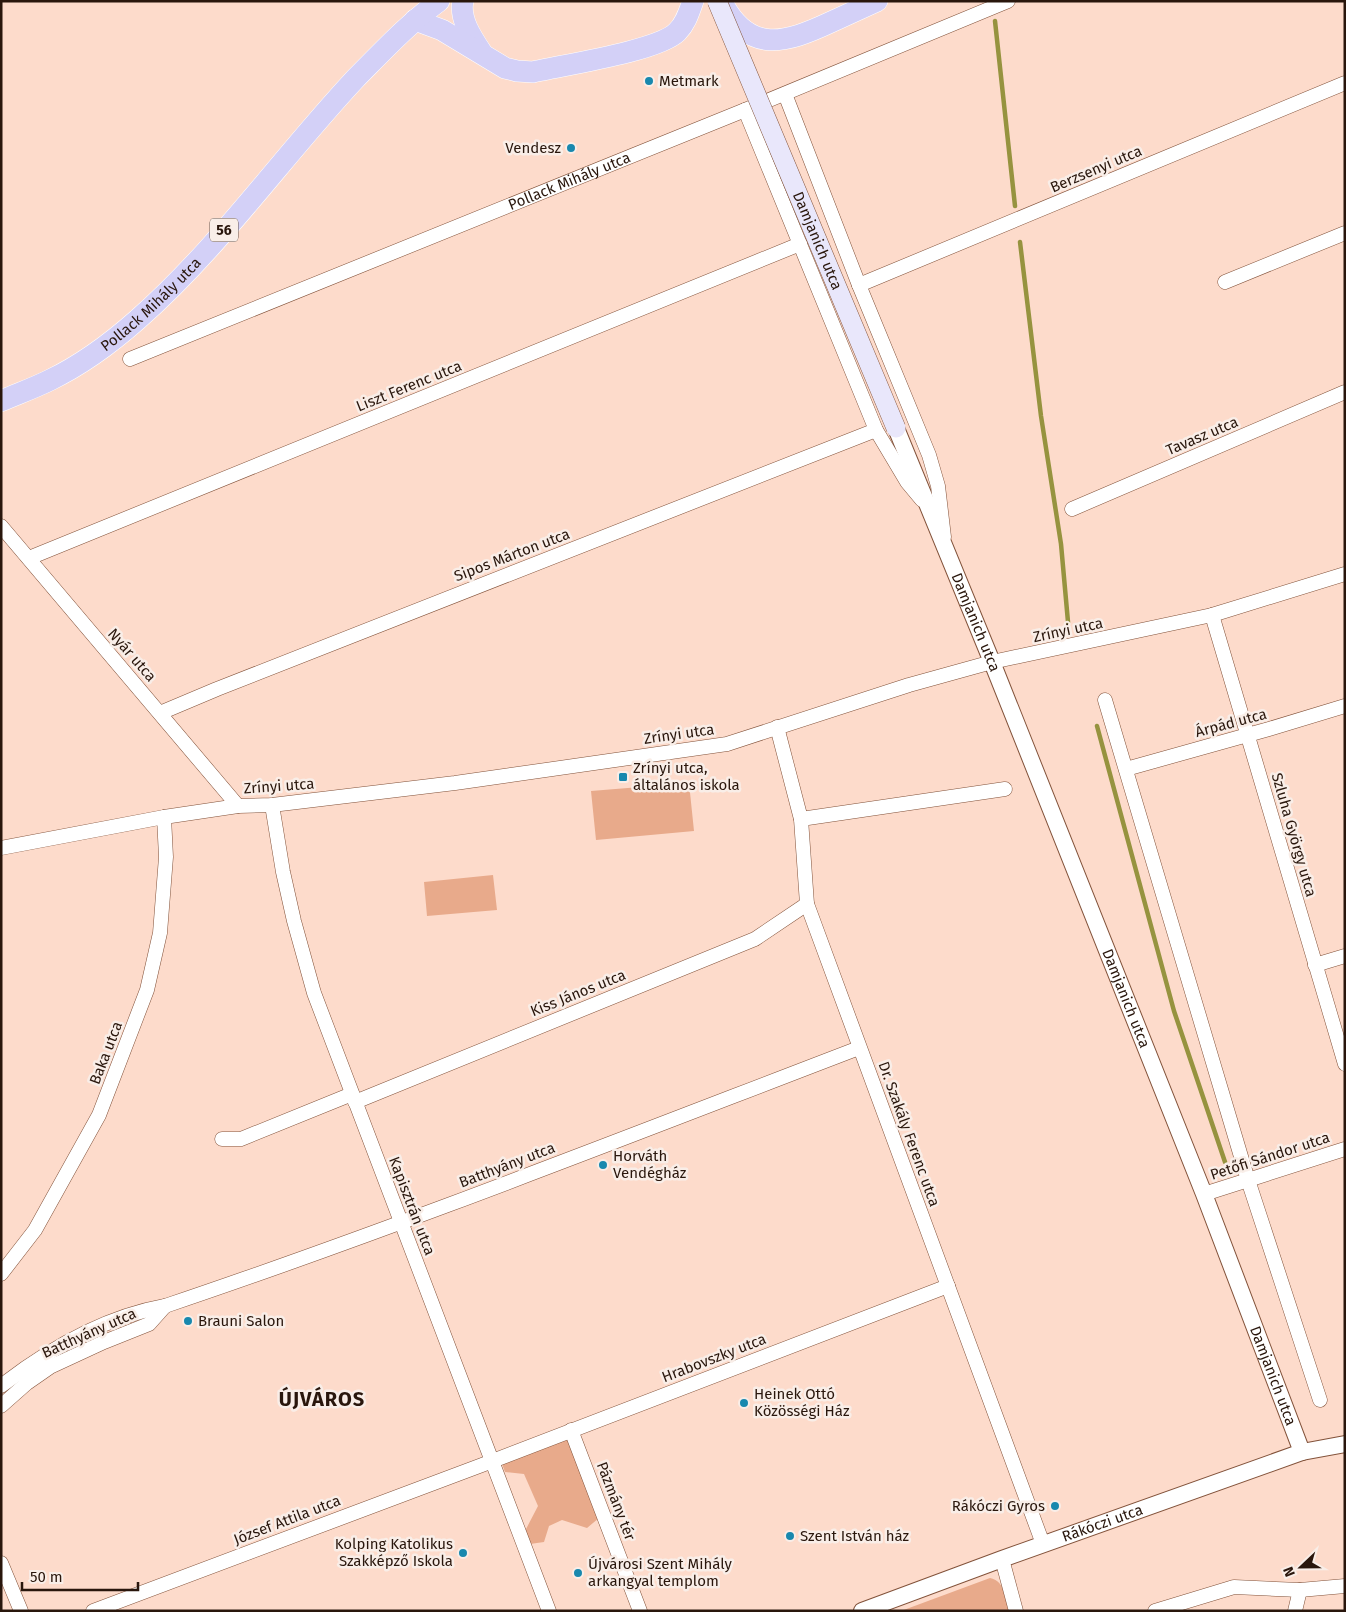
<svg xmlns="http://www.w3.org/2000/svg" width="1346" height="1612" viewBox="0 0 1346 1612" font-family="'Fira Sans',sans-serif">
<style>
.green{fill:#e8aa8b}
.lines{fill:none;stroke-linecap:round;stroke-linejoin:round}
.stream{stroke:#96933f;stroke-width:4.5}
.minor-casing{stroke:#82523a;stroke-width:15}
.tertiary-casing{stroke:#82523a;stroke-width:18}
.primary-casing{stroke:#fff;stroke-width:22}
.minor{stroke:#fff;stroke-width:14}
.tertiary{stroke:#fff;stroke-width:16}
.primary{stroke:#d3d0f7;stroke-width:21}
.secondary-bridge-casing{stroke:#82523a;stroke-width:20;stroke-linecap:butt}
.secondary-bridge{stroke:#e9e7fb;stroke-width:19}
.poi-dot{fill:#1888ae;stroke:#f9eee8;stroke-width:2}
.labels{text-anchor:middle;stroke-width:5;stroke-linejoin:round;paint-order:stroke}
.shield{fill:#f9eee8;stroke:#67574e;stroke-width:1}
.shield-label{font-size:14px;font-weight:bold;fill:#29160c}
.poi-label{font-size:15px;fill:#29160c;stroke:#f9eee8;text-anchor:start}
.street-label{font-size:15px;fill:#29160c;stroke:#f9eee8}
.district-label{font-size:20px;font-weight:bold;letter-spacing:1px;fill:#29160c;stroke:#f9eee8}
</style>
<rect width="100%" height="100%" fill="#fddbcb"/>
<path class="green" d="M 689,783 L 694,831 L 596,840 L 591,791 Z
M 493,875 L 497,910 L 427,916 L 424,882 Z
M 569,1435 L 599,1518 L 587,1528 L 562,1520 L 549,1526 L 544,1542 L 530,1544 L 525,1531 L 538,1506 L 524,1474 L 505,1472 L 501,1461 Z
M 990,1578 C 1005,1581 1005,1598 1009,1611 L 901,1611 Z"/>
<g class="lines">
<path class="stream" d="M 995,21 L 1015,206
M 1020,242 L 1041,416 L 1061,544 L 1068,622
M 1097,726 L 1174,1011 L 1225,1162"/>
<g class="minor-casing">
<g id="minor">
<path d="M 785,94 L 859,285 L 929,455 L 938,486 L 944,537"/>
<path d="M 745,110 L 876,430 L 907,482 L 922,500"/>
<path d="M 1225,282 L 1345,233"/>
<path d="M 859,285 L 1345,83"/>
<path id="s1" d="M 130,359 L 745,110 L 1008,1"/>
<path d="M 1072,509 L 1345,392"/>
<path d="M 1,526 L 238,806"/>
<path d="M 29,558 L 800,244"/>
<path d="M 1212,615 L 1345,1064"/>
<path d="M 1105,700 L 1248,1180 L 1320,1400"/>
<path d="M 160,713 L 217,689 L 876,430"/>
<path d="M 777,727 L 801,819 L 807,904 L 1043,1544"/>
<path d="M 1126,769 L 1269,729 L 1345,706"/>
<path d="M 272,805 L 283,872 L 294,921 L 314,993 L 549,1611"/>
<path d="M 801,819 L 1005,789"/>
<path d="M 1,848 L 164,817 L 238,806 L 272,805 L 455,783 L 727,744 L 909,685 L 992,662 L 1212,615 L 1345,574"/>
<path d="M 1315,965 L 1345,956"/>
<path d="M 355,1102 L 755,939 L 807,904"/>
<path d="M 222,1139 L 241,1139 L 352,1094"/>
<path d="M 1204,1194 L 1345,1149"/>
<path d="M 1,1274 L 35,1230 L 99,1115 L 147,990 L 160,933 L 166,857 L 164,817"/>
<path d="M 1,1386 C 49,1349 104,1317 165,1306 C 399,1227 629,1136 859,1048"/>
<path d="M 1,1406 L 27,1383 L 50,1367 L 104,1342 L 149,1324 L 165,1306"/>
<path d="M 571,1430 L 640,1611"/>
<path d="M 1002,1559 L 1016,1611"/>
<path d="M 1,1563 L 21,1611"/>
<path d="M 93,1611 L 482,1465 L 948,1286"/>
<path d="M 1155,1611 L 1234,1587 L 1300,1590 L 1345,1586"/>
<path d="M 1295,1611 L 1300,1590"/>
</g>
</g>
<g class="tertiary-casing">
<g id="tertiary">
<path id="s2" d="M 896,428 L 992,662 L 1204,1194 L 1302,1452"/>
<path id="s3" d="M 862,1611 L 1002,1559 L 1302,1452 L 1345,1444"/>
</g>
</g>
<g class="primary-casing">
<g id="primary">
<path d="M 463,1 C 459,19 472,38 482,53"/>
<path d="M 722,2 C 749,55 786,43 831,22 C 846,15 862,8 877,1"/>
<path d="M 415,20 L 442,30 L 505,68 L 517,71 L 533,72 C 563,65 658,51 677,32 C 686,23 689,12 693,1"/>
<path id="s4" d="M 1,401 C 17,394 34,388 50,380 C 81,365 111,343 137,320 C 219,248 282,157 356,78 C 383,51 408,24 439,1"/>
</g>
</g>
<use href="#minor" class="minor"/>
<use href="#tertiary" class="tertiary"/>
<use href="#primary" class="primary"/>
<g class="secondary-bridge-casing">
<g id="secondary-bridge">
<path id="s5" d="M 717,1 L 896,428"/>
</g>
</g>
<use href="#secondary-bridge" class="secondary-bridge"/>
</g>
<g class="poi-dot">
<circle cx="649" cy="81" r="5"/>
<circle cx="571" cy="148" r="5"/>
<rect x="618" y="772" width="10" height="10" rx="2.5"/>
<circle cx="603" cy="1165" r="5"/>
<circle cx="188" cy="1321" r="5"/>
<circle cx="744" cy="1403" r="5"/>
<circle cx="1055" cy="1506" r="5"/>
<circle cx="790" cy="1536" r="5"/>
<circle cx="463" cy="1553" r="5"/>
<circle cx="578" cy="1573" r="5"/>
</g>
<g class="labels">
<rect class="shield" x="210" y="218.5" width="28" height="23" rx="4"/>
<g class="shield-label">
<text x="224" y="235">56</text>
</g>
<g class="poi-label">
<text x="659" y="86">Metmark</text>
<text x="561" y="153" text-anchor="end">Vendesz</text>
<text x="633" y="773">Zrínyi utca,<tspan x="633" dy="17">általános iskola</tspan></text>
<text x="613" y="1161">Horváth<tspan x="613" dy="17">Vendégház</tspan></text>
<text x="198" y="1326">Brauni Salon</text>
<text x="754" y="1399">Heinek Ottó<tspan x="754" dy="17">Közösségi Ház</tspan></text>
<text x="1045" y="1511" text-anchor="end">Rákóczi Gyros</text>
<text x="800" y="1541">Szent István ház</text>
<text x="453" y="1549" text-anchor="end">Kolping Katolikus<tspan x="453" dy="17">Szakképző Iskola</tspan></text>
<text x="588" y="1569">Újvárosi Szent Mihály<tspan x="588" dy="17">arkangyal templom</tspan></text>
</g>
<g class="street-label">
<text transform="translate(1096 169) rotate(-23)" y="5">Berzsenyi utca</text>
<text dy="5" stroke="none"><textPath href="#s1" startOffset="474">Pollack Mihály utca</textPath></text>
<text dy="5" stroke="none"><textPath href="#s5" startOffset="260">Damjanich utca</textPath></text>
<text dy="5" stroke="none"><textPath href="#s4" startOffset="180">Pollack Mihály utca</textPath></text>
<text transform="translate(409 386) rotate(-22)" y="5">Liszt Ferenc utca</text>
<text transform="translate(1202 436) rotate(-23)" y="5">Tavasz utca</text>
<text transform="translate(512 555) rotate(-21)" y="5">Sipos Márton utca</text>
<text dy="5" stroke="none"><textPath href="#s2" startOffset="210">Damjanich utca</textPath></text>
<text transform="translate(1068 630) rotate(-12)" y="5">Zrínyi utca</text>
<text transform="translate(132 655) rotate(49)" y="5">Nyár utca</text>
<text transform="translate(1231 723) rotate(-15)" y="5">Árpád utca</text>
<text transform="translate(679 734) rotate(-8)" y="5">Zrínyi utca</text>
<text transform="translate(279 786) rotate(-4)" y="5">Zrínyi utca</text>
<text transform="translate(1294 835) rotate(74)" y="5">Szluha György utca</text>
<text transform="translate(578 993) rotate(-22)" y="5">Kiss János utca</text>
<text dy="5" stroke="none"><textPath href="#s2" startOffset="615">Damjanich utca</textPath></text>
<text transform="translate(106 1053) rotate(-69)" y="5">Baka utca</text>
<text transform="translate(909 1134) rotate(70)" y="5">Dr. Szakály Ferenc utca</text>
<text transform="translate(1270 1156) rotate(-18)" y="5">Petőfi Sándor utca</text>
<text transform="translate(507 1165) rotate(-21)" y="5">Batthyány utca</text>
<text transform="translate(412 1206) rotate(69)" y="5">Kapisztrán utca</text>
<text transform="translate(89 1333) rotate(-24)" y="5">Batthyány utca</text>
<text transform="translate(714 1358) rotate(-21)" y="5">Hrabovszky utca</text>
<text dy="5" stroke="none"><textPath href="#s2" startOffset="1020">Damjanich utca</textPath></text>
<text transform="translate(616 1501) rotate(69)" y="5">Pázmány tér</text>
<text transform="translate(287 1520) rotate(-21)" y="5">József Attila utca</text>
<text dy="5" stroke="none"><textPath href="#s3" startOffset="256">Rákóczi utca</textPath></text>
</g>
<g class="district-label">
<text x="322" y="1406">ÚJVÁROS</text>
</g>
</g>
<rect width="1346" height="1612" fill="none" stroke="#29160c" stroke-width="5"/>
<g transform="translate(1301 1567) rotate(248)" stroke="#f9eee8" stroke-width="4" paint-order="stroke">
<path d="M0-4L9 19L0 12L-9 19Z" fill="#29160c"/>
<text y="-8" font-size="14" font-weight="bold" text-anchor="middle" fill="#29160c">N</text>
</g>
<path d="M22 1582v8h116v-8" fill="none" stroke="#29160c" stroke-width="2.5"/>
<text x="30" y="1582" font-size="15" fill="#29160c" stroke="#f9eee8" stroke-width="4" paint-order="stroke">50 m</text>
</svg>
